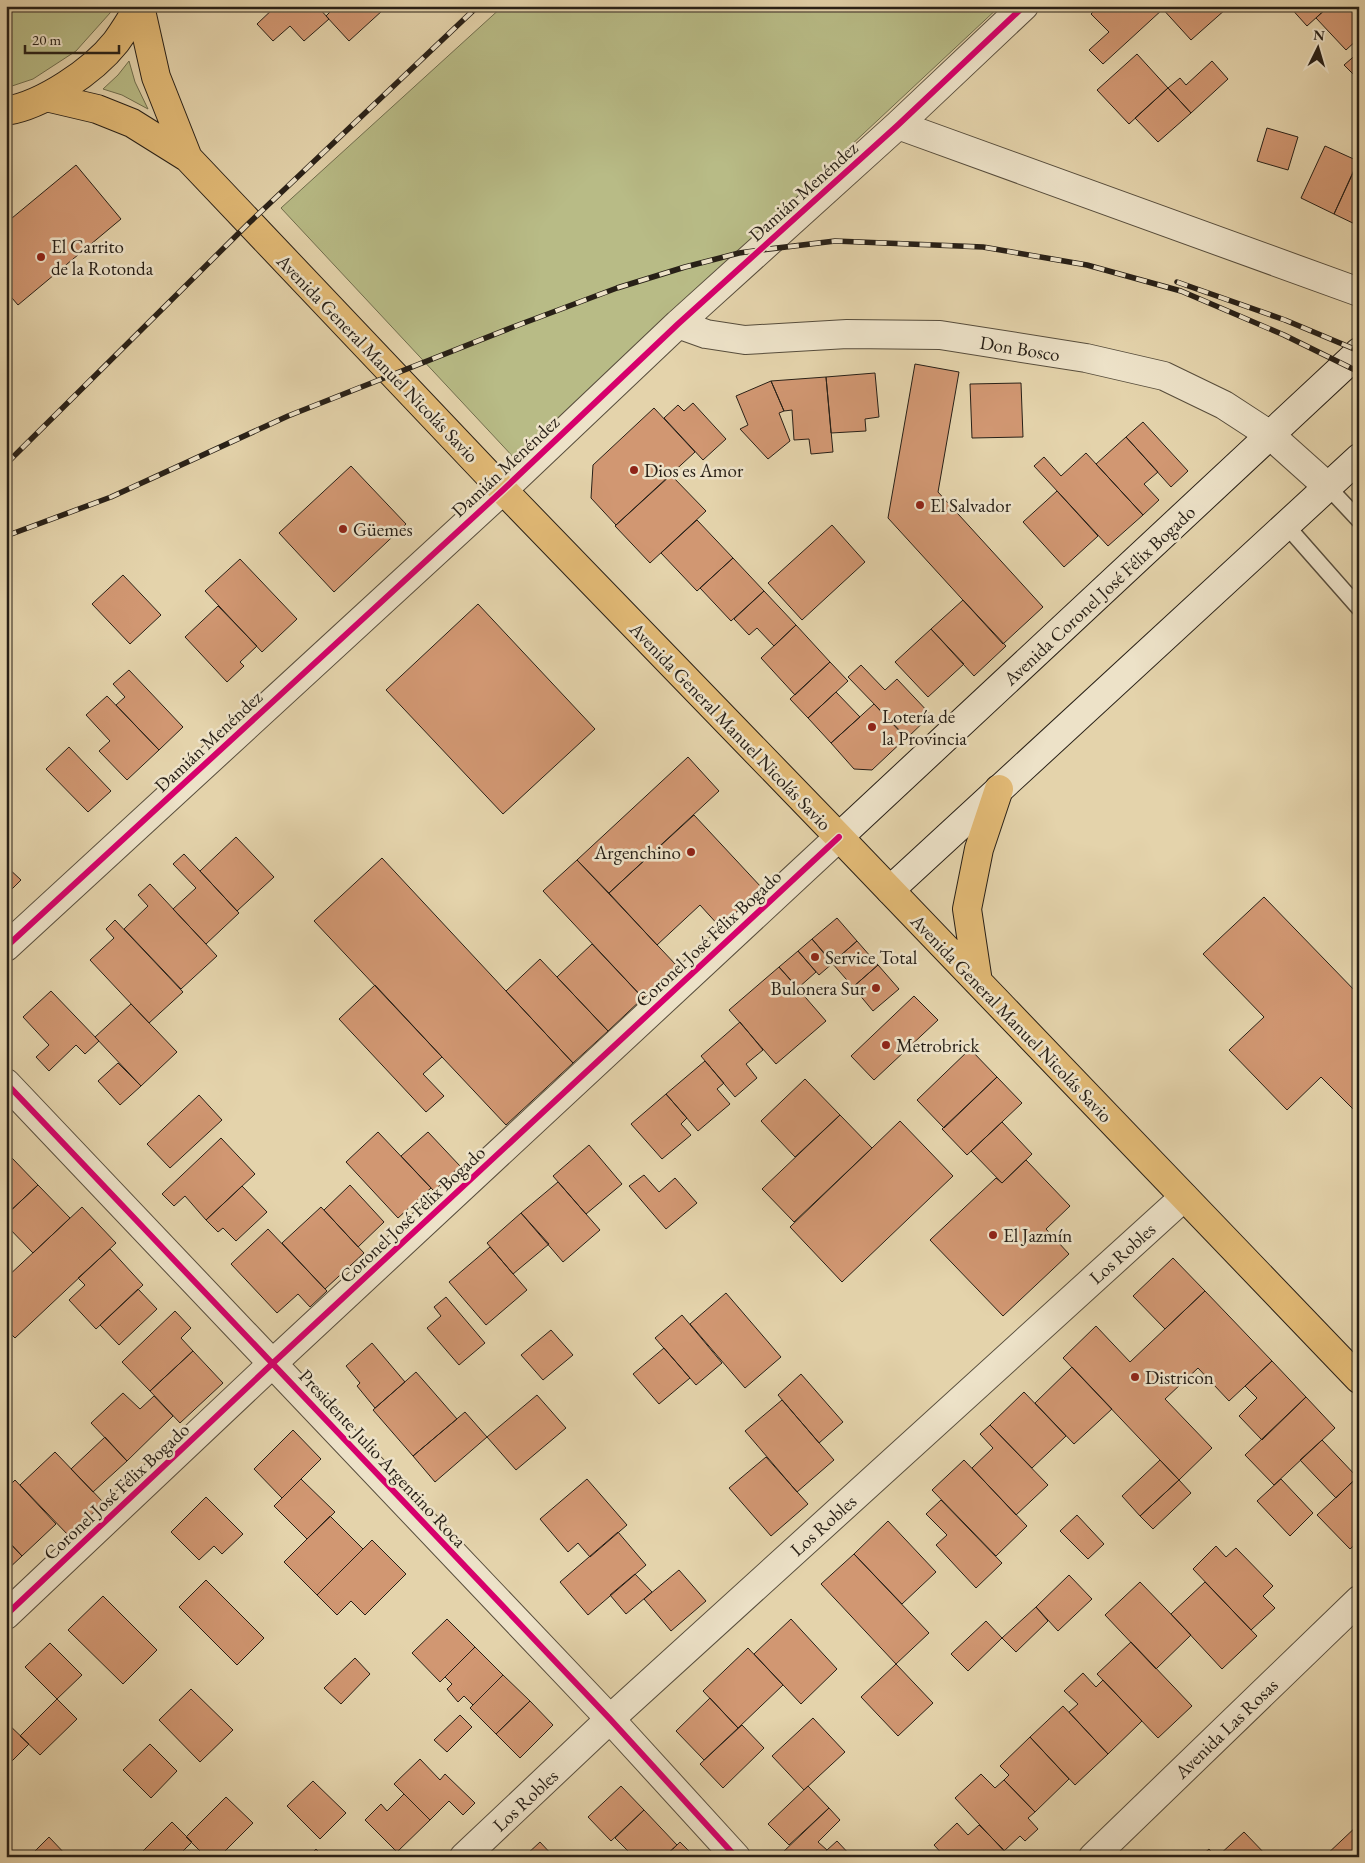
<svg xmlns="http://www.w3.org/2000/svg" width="1365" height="1863" viewBox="0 0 1365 1863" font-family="'EB Garamond',serif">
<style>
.green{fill:#b8bb86;stroke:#706e4e}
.building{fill:#d19772;stroke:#282017}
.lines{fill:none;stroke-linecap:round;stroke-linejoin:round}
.service-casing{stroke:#574d3c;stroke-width:18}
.minor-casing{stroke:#574d3c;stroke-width:30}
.tertiary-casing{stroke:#574d3c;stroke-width:30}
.secondary-casing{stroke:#282017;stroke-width:30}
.primary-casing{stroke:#282017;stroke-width:30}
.service{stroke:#ede2c8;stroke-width:15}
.minor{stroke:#ede2c8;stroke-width:28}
.tertiary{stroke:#ede2c8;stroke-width:28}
.secondary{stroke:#ede2c8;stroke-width:28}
.primary{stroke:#e2ba76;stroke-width:28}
.rail-casing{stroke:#282017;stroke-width:5.5}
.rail{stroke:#ede2c8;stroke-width:4;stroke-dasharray:11;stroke-linecap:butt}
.cycleway-casing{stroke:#ede2c8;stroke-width:9}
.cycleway{stroke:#d6006c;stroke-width:6}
.poi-dot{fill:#8f2418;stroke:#ede2c8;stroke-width:2}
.labels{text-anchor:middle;stroke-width:5;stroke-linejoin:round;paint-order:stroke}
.street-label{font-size:19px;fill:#282017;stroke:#ede2c8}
.poi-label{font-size:19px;fill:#282017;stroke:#ede2c8;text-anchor:start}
</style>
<rect width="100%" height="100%" fill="#e4d3ab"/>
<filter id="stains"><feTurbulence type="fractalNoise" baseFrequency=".004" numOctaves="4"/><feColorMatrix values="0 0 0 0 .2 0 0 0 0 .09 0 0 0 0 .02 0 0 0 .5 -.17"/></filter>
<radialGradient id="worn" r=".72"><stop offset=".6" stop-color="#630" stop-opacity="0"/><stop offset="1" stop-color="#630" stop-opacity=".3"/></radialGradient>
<path class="green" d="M 6,6 L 114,6 L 110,13 L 76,51 L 33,79 L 6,88 Z
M 503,6 L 1000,6 L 848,148 L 739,253 L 516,460 L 281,208 Z
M 129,61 L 135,82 L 148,109 L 122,95 L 103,89 L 118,75 Z"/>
<path class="building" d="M 276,6 L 317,6 L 329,19 L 304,41 L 290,26 L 273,41 L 257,24 Z
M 336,6 L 379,6 L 383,10 L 349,41 L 326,16 Z
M 1099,6 L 1160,6 L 1163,9 L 1103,64 L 1089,50 L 1109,32 L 1091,14 Z
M 1160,6 L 1224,6 L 1226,9 L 1191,40 Z
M 1289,6 L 1329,6 L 1307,26 Z
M 1329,6 L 1356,6 L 1359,9 L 1359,38 L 1346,50 L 1316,18 Z
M 1359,52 L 1359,80 L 1344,65 Z
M 1137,54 L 1168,88 L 1129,124 L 1097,90 Z
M 1212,61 L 1228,79 L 1191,113 L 1168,88 L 1180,78 L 1186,85 Z
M 1168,88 L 1191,113 L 1158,142 L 1135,118 Z
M 1267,128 L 1298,137 L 1288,170 L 1257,161 Z
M 1325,146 L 1358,161 L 1334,214 L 1301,198 Z
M 76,165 L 121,219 L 18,305 L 6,291 L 6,223 Z
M 1353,173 L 1359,176 L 1359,226 L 1334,214 Z
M 915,364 L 959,372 L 938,492 L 1043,607 L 1003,644 L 888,518 Z
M 875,373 L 879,417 L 865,419 L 866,431 L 831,433 L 826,377 Z
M 826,377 L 833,452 L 811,454 L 809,439 L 794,440 L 792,410 L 784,411 L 771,381 Z
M 771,381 L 784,411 L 779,413 L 790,441 L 768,459 L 740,429 L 748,425 L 736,396 Z
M 1021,383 L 1023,437 L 972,438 L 970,384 Z
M 693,403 L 726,439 L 703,460 L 664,418 L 678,405 L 684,411 Z
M 654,408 L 695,452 L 616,525 L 591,498 L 593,465 Z
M 1143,422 L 1188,471 L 1171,487 L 1126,437 Z
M 1126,437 L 1158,472 L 1144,484 L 1159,500 L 1143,515 L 1096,464 Z
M 1086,453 L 1143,515 L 1108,546 L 1034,466 L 1044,457 L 1061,476 Z
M 351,466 L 406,524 L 334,592 L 279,533 Z
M 671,475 L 706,511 L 650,563 L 615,526 Z
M 1057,491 L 1098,536 L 1064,567 L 1023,522 Z
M 697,520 L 733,558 L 697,591 L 661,553 Z
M 832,525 L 865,562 L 802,620 L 768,583 Z
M 733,558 L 764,591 L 731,621 L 700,588 Z
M 240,559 L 297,619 L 262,652 L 205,591 Z
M 123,575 L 161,615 L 130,644 L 92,604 Z
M 764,591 L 796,625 L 774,646 L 757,628 L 749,635 L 734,619 Z
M 963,600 L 1006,646 L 974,676 L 931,629 Z
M 478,604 L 595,729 L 503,814 L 386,690 Z
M 218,606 L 257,646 L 240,662 L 244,666 L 227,682 L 185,637 Z
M 796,625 L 830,662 L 795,695 L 761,658 Z
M 931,629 L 964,664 L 928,697 L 895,662 Z
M 830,662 L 848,681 L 808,718 L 790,699 Z
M 861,665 L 885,690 L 897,679 L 931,715 L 907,738 L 848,677 Z
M 129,670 L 183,727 L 159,750 L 116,705 L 125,697 L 113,684 Z
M 836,692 L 860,717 L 831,743 L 808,718 Z
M 107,696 L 159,750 L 127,780 L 99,751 L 110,741 L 86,715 Z
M 874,704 L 906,738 L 872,770 L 854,769 L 831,743 Z
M 69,747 L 111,791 L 88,812 L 46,769 Z
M 688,757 L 719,791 L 609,893 L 577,860 Z
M 694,815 L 762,888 L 720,927 L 700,905 L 657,945 L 609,893 Z
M 236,837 L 274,877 L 237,911 L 200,871 Z
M 184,854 L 239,913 L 206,944 L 173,909 L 196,888 L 173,864 Z
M 382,858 L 573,1063 L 506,1125 L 314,921 Z
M 577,860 L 677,966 L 643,998 L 543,891 Z
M 6,866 L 21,880 L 6,895 Z
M 150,884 L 217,956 L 181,989 L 124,929 L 148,906 L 138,895 Z
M 1264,897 L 1359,995 L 1359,1115 L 1321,1077 L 1287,1110 L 1229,1050 L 1264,1017 L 1203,954 Z
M 837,918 L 857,941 L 832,963 L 812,939 Z
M 115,920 L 183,992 L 149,1023 L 90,960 L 114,938 L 106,929 Z
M 812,939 L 833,963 L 819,975 L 798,951 Z
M 857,941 L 878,965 L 853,987 L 832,963 Z
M 592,944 L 643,998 L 608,1031 L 557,977 Z
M 798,951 L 816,972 L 798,988 L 779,967 Z
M 540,959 L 608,1031 L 573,1063 L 506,991 Z
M 878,965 L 899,989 L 873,1011 L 853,987 Z
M 779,967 L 826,1021 L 776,1064 L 729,1010 Z
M 375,985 L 442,1057 L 423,1074 L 444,1096 L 426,1112 L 339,1019 Z
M 51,991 L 99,1041 L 85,1054 L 76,1045 L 49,1071 L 36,1057 L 49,1045 L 23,1017 Z
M 914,996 L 938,1020 L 874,1080 L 851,1056 Z
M 131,1004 L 177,1052 L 141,1086 L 95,1037 Z
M 740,1022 L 763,1050 L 746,1064 L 757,1078 L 735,1097 L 701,1056 Z
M 970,1049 L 997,1077 L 944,1128 L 917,1100 Z
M 705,1061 L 724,1083 L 717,1089 L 730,1104 L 698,1131 L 666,1094 Z
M 118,1063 L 141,1086 L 120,1105 L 98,1081 Z
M 997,1077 L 1022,1103 L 967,1155 L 942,1129 Z
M 805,1079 L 840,1115 L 795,1157 L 761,1121 Z
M 666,1094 L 687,1118 L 681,1124 L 691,1135 L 662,1159 L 631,1124 Z
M 199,1095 L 222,1120 L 170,1168 L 147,1144 Z
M 840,1115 L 872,1148 L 794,1222 L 762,1189 Z
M 900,1121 L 953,1176 L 842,1282 L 790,1227 Z
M 1002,1122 L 1032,1154 L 1002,1183 L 971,1151 Z
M 378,1132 L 431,1188 L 398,1218 L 346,1162 Z
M 428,1132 L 460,1166 L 434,1191 L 401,1156 Z
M 221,1138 L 255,1174 L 206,1220 L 185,1196 L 174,1206 L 162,1194 Z
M 589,1145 L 622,1184 L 586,1214 L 553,1176 Z
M 12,1158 L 38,1185 L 6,1215 L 6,1163 Z
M 1026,1160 L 1070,1206 L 1046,1229 L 1069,1254 L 1003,1316 L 930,1240 L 996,1178 L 1002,1183 Z
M 644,1175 L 659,1192 L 675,1178 L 697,1203 L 666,1229 L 629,1186 Z
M 558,1182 L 600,1230 L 563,1262 L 521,1213 Z
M 38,1185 L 70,1218 L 33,1253 L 6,1225 L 6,1215 Z
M 350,1185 L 384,1222 L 358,1247 L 324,1210 Z
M 242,1186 L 267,1212 L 236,1241 L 223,1228 L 218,1232 L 206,1220 Z
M 82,1207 L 116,1243 L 15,1338 L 6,1329 L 6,1278 Z
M 321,1207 L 364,1253 L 325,1289 L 282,1243 Z
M 521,1213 L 549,1244 L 513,1274 L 487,1243 Z
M 268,1229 L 327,1291 L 310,1307 L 298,1294 L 277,1313 L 231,1264 Z
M 490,1247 L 527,1290 L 486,1325 L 449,1282 Z
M 110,1249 L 143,1285 L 96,1329 L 69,1300 L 85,1285 L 78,1278 Z
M 1173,1258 L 1205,1291 L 1165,1329 L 1133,1296 Z
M 138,1289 L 157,1309 L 119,1345 L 100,1325 Z
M 1205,1291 L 1272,1361 L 1229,1401 L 1198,1368 L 1165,1399 L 1212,1448 L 1179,1480 L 1063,1358 L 1096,1326 L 1130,1362 Z
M 726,1293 L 781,1357 L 745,1388 L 690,1324 Z
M 446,1297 L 485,1343 L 459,1365 L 427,1328 L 441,1316 L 434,1307 Z
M 175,1311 L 191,1328 L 181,1338 L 193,1351 L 150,1391 L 122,1362 Z
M 682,1315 L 722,1363 L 696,1385 L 655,1338 Z
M 551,1330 L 573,1355 L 543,1380 L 521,1355 Z
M 372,1343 L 405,1382 L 375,1408 L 357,1386 L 360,1383 L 346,1366 Z
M 664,1348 L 690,1378 L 659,1404 L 633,1374 Z
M 193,1351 L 223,1383 L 180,1423 L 150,1391 Z
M 1272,1361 L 1306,1397 L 1262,1440 L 1239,1416 L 1257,1398 L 1245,1386 Z
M 1072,1367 L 1112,1409 L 1074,1444 L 1035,1403 Z
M 416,1372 L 457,1419 L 413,1456 L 373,1410 Z
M 801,1374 L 843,1422 L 819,1443 L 778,1395 Z
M 1024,1392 L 1066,1436 L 1032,1468 L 990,1425 Z
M 123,1393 L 140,1409 L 154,1396 L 173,1416 L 127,1461 L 91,1423 Z
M 537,1395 L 566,1428 L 516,1470 L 487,1437 Z
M 1306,1397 L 1335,1428 L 1274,1485 L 1245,1455 Z
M 782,1400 L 834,1460 L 797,1492 L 745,1431 Z
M 465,1412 L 487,1437 L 435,1482 L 413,1456 Z
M 990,1425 L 1048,1485 L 1016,1515 L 972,1468 L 993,1448 L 980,1434 Z
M 293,1430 L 321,1459 L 282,1498 L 254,1469 Z
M 105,1437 L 127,1461 L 93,1492 L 71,1469 Z
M 1322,1440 L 1357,1477 L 1336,1498 L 1300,1460 Z
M 55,1452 L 104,1503 L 69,1536 L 20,1485 Z
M 766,1457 L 808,1504 L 771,1536 L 729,1488 Z
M 964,1460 L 1027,1526 L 996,1556 L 932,1490 Z
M 1160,1460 L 1179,1480 L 1140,1516 L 1122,1496 Z
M 1359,1476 L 1359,1541 L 1350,1549 L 1317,1515 Z
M 301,1479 L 335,1512 L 307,1539 L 274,1506 Z
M 587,1479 L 627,1525 L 590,1557 L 578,1543 L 568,1552 L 540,1519 Z
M 1281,1479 L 1313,1513 L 1290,1536 L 1257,1501 Z
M 15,1480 L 56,1524 L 22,1556 L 6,1539 L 6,1489 Z
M 1179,1480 L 1191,1493 L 1153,1529 L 1140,1516 Z
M 206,1497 L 243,1534 L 222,1554 L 214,1546 L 199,1560 L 171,1532 Z
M 941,1500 L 1002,1563 L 976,1588 L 936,1545 L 947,1535 L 926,1514 Z
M 1077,1515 L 1104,1544 L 1088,1559 L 1060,1531 Z
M 330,1516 L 363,1549 L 317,1595 L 284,1562 Z
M 888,1521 L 936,1572 L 902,1604 L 854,1554 Z
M 618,1532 L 646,1565 L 588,1615 L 560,1582 Z
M 6,1539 L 22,1556 L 6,1571 Z
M 372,1540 L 406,1574 L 365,1615 L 351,1601 L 337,1615 L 317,1595 Z
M 1216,1546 L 1226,1557 L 1236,1548 L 1273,1586 L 1263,1596 L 1275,1608 L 1251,1630 L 1193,1569 Z
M 854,1554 L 929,1633 L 896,1664 L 821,1584 Z
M 679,1570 L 706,1601 L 671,1631 L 644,1599 Z
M 635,1574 L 652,1592 L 626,1614 L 610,1595 Z
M 1069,1575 L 1092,1599 L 1058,1631 L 1036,1607 Z
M 206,1580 L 264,1638 L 237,1665 L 179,1607 Z
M 1140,1582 L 1191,1635 L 1156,1669 L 1105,1615 Z
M 1205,1582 L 1257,1636 L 1222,1669 L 1171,1614 Z
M 103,1596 L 157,1650 L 123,1684 L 68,1630 Z
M 1036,1607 L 1048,1621 L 1016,1652 L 1002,1638 Z
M 447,1619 L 475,1647 L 440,1682 L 412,1653 Z
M 791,1619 L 837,1669 L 801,1704 L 754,1654 Z
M 986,1621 L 1002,1638 L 968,1671 L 951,1654 Z
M 1131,1642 L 1192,1706 L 1158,1738 L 1097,1674 Z
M 50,1643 L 82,1675 L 57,1699 L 25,1667 Z
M 475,1647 L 503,1675 L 473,1705 L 464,1696 L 458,1702 L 447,1689 L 452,1684 L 445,1677 Z
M 748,1648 L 783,1685 L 738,1728 L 703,1691 Z
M 355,1658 L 370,1674 L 341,1704 L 324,1688 Z
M 896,1664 L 933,1703 L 898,1736 L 861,1697 Z
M 1083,1673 L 1096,1687 L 1103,1680 L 1142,1721 L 1108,1754 L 1069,1712 L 1078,1704 L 1064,1691 Z
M 503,1675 L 530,1701 L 496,1734 L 470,1708 Z
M 191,1689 L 233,1730 L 200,1762 L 159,1720 Z
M 710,1698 L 738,1728 L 704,1760 L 676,1731 Z
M 57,1699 L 77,1719 L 40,1755 L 20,1736 Z
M 530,1701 L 553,1725 L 520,1758 L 496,1734 Z
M 1063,1706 L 1108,1754 L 1075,1785 L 1030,1737 Z
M 460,1715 L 472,1727 L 447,1752 L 434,1740 Z
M 813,1718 L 845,1752 L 804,1790 L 772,1756 Z
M 6,1722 L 29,1744 L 6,1767 Z
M 742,1725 L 764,1748 L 723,1788 L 700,1764 Z
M 1030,1737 L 1069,1779 L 1035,1812 L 1004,1780 L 1009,1775 L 1000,1766 Z
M 150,1744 L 177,1771 L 151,1798 L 123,1770 Z
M 420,1759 L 440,1780 L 445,1774 L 475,1803 L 463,1815 L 449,1801 L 430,1820 L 394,1784 Z
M 981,1774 L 995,1788 L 1004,1780 L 1035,1812 L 1028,1818 L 1038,1829 L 1025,1841 L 1020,1836 L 1004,1851 L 955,1798 Z
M 313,1781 L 346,1813 L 320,1839 L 287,1806 Z
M 621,1786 L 644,1810 L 611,1841 L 588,1817 Z
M 808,1786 L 829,1808 L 789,1845 L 768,1824 Z
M 404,1794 L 430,1820 L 397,1852 L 365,1820 L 381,1804 L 387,1811 Z
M 226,1797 L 253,1823 L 219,1857 L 206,1857 L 186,1837 Z
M 829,1808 L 840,1820 L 818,1842 L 827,1850 L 820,1857 L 784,1857 L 781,1854 Z
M 644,1810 L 677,1845 L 664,1857 L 634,1857 L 615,1838 Z
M 172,1822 L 192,1842 L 177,1857 L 137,1857 Z
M 957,1823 L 968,1835 L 979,1825 L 1006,1852 L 1001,1857 L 945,1857 L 934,1845 Z
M 1359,1824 L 1359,1857 L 1324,1857 Z
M 1244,1832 L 1268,1857 L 1217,1857 Z
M 49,1837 L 68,1857 L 29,1857 Z
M 837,1841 L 852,1857 L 820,1857 L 827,1850 Z
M 540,1842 L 554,1857 L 526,1855 Z
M 680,1842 L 695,1857 L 664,1857 L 677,1845 Z
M 316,1849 L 324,1857 L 308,1857 Z
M 1209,1849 L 1216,1857 L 1200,1857 Z"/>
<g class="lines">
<g class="service-casing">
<path id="service" d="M 1327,486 L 1359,520
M 1285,524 L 1359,608"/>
</g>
<g class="minor-casing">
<path id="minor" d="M 898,125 L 1359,292
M 678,324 L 706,334 L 745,340 L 847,334 L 940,335 L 1086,358 L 1164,376 L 1224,405 L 1270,435 L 1327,486
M 6,947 L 503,490 L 678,324 L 898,125 L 1024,6
M 6,1083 L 610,1719 L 736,1857
M 6,1615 L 273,1363 L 839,837
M 464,1857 L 610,1719 L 1184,1197"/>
</g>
<g class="tertiary-casing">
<path id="tertiary" d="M 1093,1857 L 1359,1600"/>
</g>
<g class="secondary-casing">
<path id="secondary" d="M 839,837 L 1359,352
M 890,890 L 1359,458"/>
</g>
<g class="primary-casing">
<path id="primary" d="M 140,6 L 156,77 L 188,158
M 46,97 L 97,109 L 132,123 L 188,158 L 503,490 L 839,837 L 1359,1379
M 6,111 C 43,105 93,71 116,42 C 124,31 132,18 139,6
M 978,982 L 967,909 L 979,849 L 999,789"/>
</g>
<use href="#service" class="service"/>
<use href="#minor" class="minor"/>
<use href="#tertiary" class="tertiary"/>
<use href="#secondary" class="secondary"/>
<use href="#primary" class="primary"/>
<g class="rail-casing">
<path id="rail" d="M 1177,282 L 1285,320 L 1359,351
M 6,464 L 249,223 L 478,6
M 6,536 L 111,497 L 288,416 L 513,327 L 617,288 L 685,267 L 739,253 L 761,250 L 835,241 L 983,247 L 1087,265 L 1181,291 L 1284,335 L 1359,372"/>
</g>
<use href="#rail" class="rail"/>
<g class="cycleway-casing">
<path id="cycleway" d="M 6,947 L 503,490 L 678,324 L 898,125 L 1024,6
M 6,1083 L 610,1719 L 736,1857
M 6,1615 L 273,1363 L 839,837"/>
</g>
<use href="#cycleway" class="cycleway"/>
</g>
<g class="poi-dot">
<circle cx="41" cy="257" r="5"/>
<circle cx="634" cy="470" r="5"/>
<circle cx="920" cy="505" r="5"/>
<circle cx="343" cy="529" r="5"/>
<circle cx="872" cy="727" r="5"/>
<circle cx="691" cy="852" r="5"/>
<circle cx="815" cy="957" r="5"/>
<circle cx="876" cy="988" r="5"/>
<circle cx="886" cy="1045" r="5"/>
<circle cx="993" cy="1235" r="5"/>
<circle cx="1135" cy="1377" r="5"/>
</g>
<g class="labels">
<g class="street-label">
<text transform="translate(803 191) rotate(-42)" y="7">Damián Menéndez</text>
<text transform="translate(1020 348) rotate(9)" y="7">Don Bosco</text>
<text transform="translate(378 358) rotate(46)" y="7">Avenida General Manuel Nicolás Savio</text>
<text transform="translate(505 466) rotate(-43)" y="7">Damián Menéndez</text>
<text transform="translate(1099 595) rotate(-43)" y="7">Avenida Coronel José Félix Bogado</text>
<text transform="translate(731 726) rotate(46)" y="7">Avenida General Manuel Nicolás Savio</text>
<text transform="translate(208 741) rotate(-43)" y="7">Damián Menéndez</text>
<text transform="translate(708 938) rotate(-43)" y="7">Coronel José Félix Bogado</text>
<text transform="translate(1012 1018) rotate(46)" y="7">Avenida General Manuel Nicolás Savio</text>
<text transform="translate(412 1214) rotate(-43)" y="7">Coronel José Félix Bogado</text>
<text transform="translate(1122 1253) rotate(-42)" y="7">Los Robles</text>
<text transform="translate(383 1458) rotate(47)" y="7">Presidente Julio Argentino Roca</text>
<text transform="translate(116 1491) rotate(-43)" y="7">Coronel José Félix Bogado</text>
<text transform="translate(823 1525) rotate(-42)" y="7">Los Robles</text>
<text transform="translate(1226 1728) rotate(-44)" y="7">Avenida Las Rosas</text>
<text transform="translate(525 1800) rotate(-43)" y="7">Los Robles</text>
</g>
<g class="poi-label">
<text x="51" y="253">El Carrito<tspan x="51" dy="22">de la Rotonda</tspan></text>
<text x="644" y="477">Dios es Amor</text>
<text x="930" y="512">El Salvador</text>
<text x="353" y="536">Güemes</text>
<text x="882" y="723">Lotería de<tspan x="882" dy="22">la Provincia</tspan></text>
<text x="681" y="859" text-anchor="end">Argenchino</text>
<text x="825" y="964">Service Total</text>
<text x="866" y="995" text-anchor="end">Bulonera Sur</text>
<text x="896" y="1052">Metrobrick</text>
<text x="1003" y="1242">El Jazmín</text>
<text x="1145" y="1384">Districon</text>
</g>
</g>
<rect width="1365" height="1863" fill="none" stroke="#e4d3ab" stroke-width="25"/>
<rect x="8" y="8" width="1350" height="1848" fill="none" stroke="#282017" stroke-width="2.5"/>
<rect x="12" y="12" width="1340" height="1838" fill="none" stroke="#282017"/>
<g transform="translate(1318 48) rotate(5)" stroke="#ede2c8" stroke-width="4" paint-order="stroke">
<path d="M0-4L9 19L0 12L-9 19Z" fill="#282017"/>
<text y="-8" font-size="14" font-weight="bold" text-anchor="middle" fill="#282017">N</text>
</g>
<path d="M25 45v8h94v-8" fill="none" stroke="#282017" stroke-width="2.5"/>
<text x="32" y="45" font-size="15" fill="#282017" stroke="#ede2c8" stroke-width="4" paint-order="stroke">20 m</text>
<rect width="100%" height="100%" filter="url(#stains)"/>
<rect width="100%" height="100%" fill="url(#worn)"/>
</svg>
